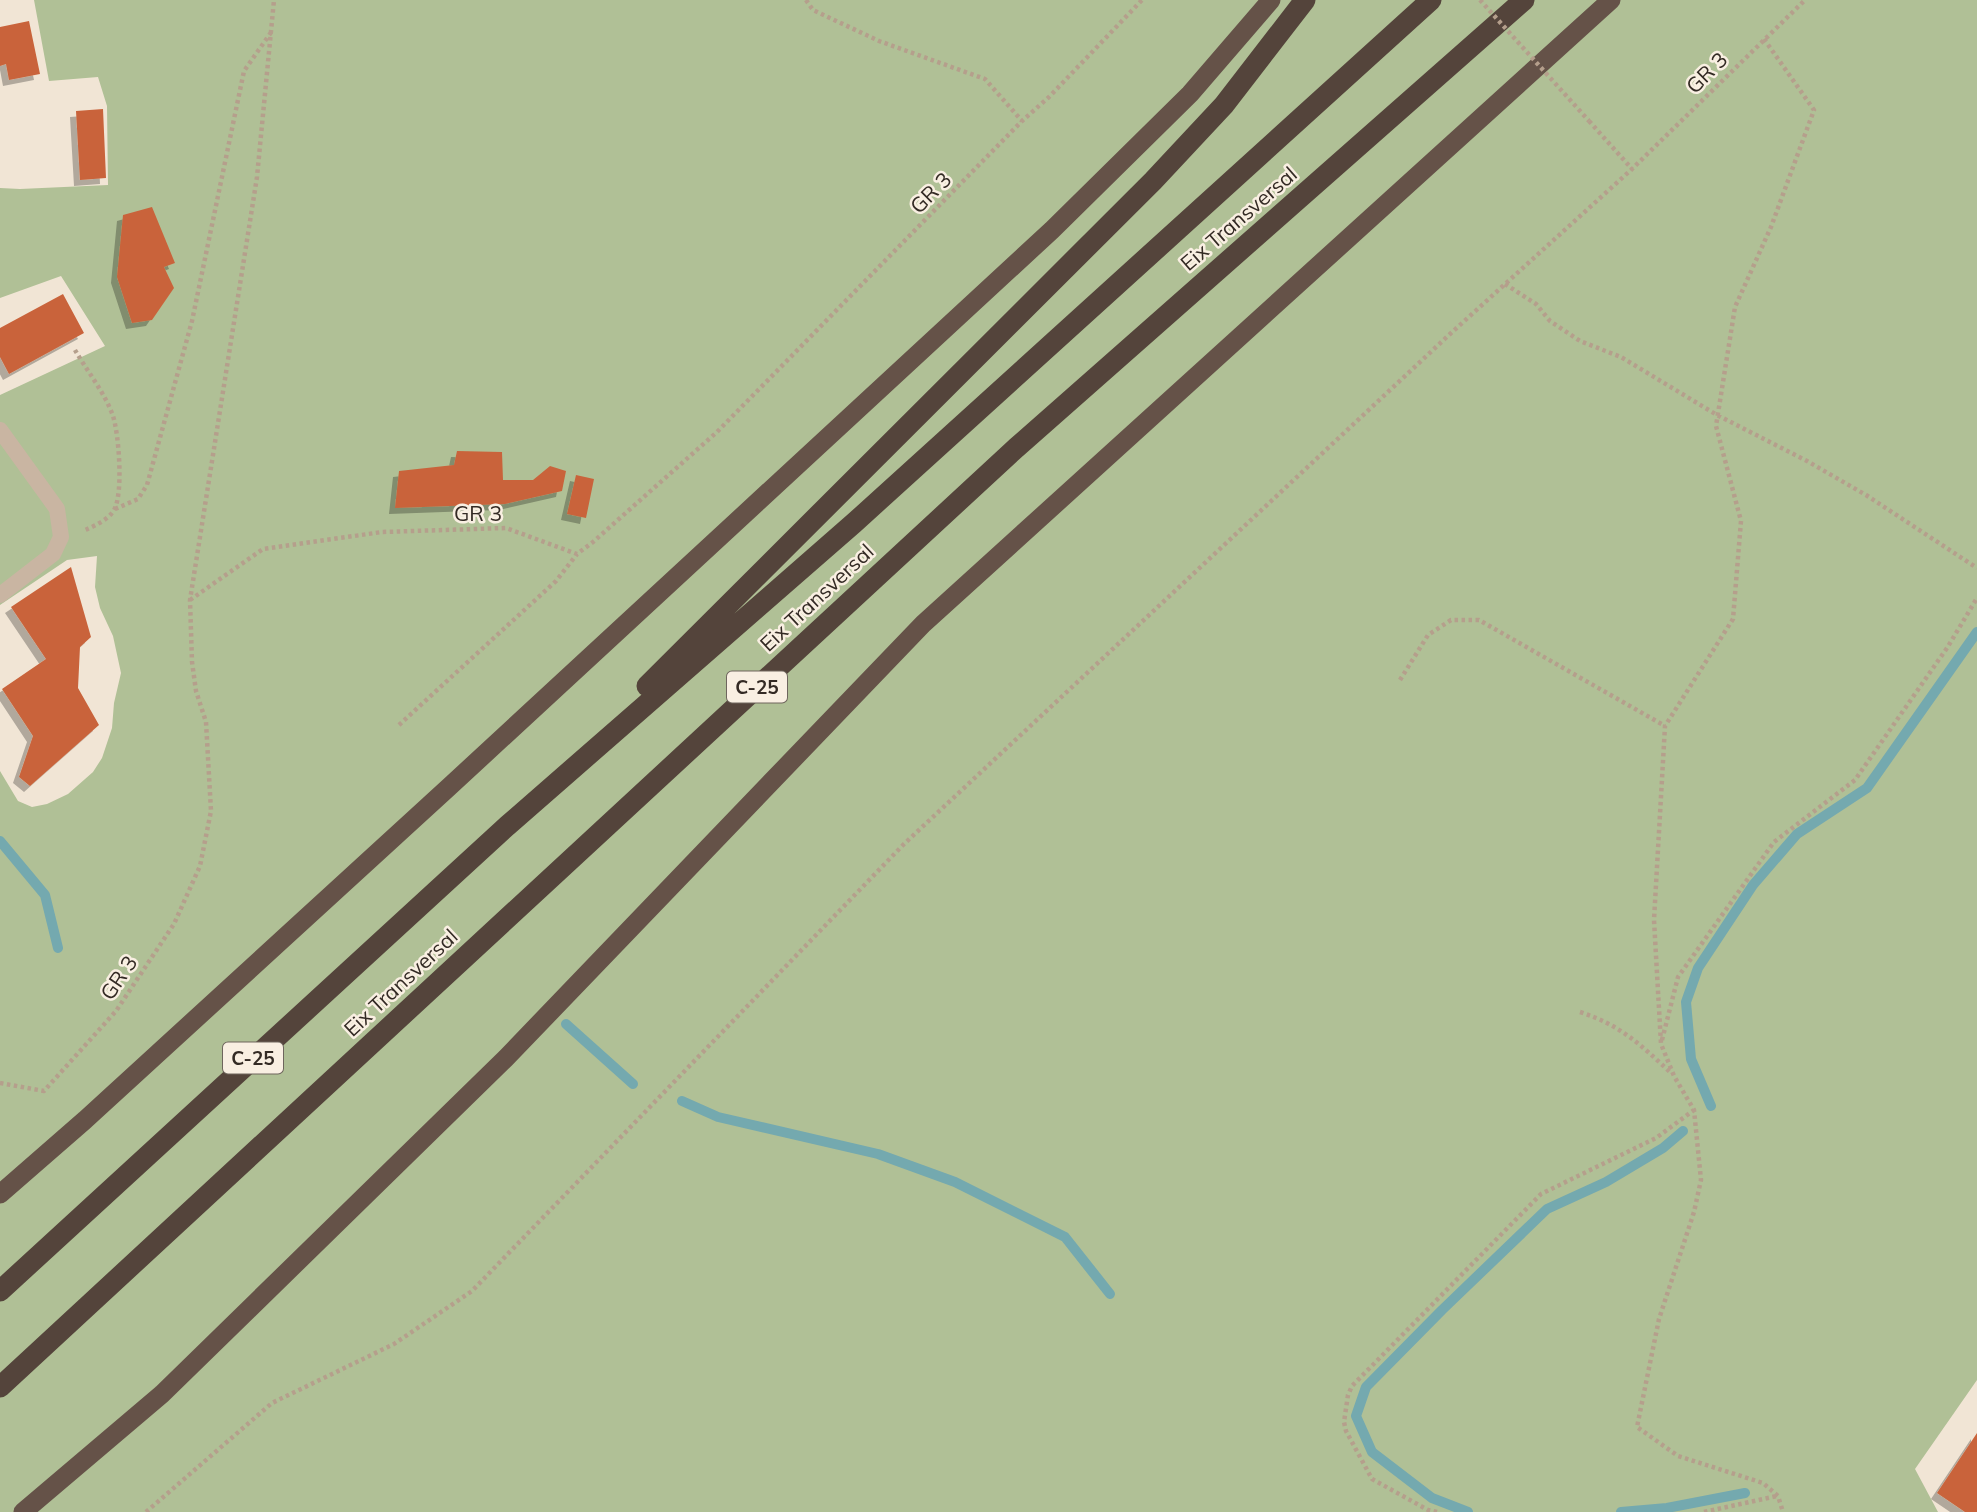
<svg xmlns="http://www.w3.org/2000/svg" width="1977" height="1512" viewBox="0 0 1977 1512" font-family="Mulish,sans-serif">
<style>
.green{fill:#b0c096}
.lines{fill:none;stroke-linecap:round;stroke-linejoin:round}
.stream{stroke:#74a9af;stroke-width:10}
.building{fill:#c9643b;filter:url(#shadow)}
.path{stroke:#b59f8c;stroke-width:4.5;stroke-dasharray:3.5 3.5;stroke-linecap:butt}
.service{stroke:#c9b5a2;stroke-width:16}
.trunk{stroke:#655248;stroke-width:19}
.motorway{stroke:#54443b;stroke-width:21}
.path-bridge{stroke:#b59f8c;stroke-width:4.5;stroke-dasharray:3.5 3.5;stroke-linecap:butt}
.labels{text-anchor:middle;stroke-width:5;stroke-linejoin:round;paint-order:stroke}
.shield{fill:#f9efe2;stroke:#6e655d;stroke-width:2}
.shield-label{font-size:19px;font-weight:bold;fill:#332a24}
.street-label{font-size:21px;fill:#332a24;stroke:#f9efe2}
</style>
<defs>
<filter id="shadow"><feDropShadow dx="-6" dy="6" stdDeviation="0" flood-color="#0004"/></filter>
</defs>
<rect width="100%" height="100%" fill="#f1e5d5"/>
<path class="green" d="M 34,0 L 1977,0 L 1977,1380 L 1915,1469 L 1938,1512 L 0,1512 L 0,771 L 18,801 L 32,807 L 47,804 L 68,794 L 93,772 L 102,758 L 112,728 L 114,703 L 121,673 L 113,636 L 100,608 L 95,587 L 97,556 L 67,560 L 0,605 L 0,395 L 105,346 L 61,276 L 0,298 L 0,188 L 20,189 L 108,185 L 107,106 L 98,77 L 49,81 Z"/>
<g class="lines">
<path class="stream" d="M 0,841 L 45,895 L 58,948
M 566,1024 L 633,1084
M 682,1101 L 718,1117 L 878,1154 L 955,1182 L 1065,1237 L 1110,1294
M 1711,1106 L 1691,1059 L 1686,1002 L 1698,968 L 1753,885 L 1797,834 L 1867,788 L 1977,632
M 1468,1512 L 1432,1498 L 1372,1452 L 1356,1416 L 1366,1387 L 1442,1310 L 1547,1209 L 1606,1182 L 1663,1148 L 1683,1131
M 1621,1512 L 1667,1508 L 1745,1493"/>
</g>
<path class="building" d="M 29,21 L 40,74 L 9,80 L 6,64 L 0,66 L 0,27 Z
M 103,109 L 106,178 L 80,180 L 76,111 Z
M 152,207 L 175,263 L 164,267 L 174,288 L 152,320 L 132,323 L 117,277 L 123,215 Z
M 63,294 L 84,333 L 9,374 L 0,357 L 0,328 Z
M 457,451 L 502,452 L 503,480 L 533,480 L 550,466 L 566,471 L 562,491 L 505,504 L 395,508 L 399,471 L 454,465 Z
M 576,475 L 594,479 L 586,518 L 567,514 Z
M 71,567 L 91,637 L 80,647 L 78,688 L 99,725 L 30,786 L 19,777 L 33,736 L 2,689 L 46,659 L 11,607 Z
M 1977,1433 L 1977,1512 L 1965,1512 L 1937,1493 Z"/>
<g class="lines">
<path class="path" d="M 806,0 L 813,10 L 879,41 L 985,79 L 1022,121
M 1764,39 L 1814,110 L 1771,227 L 1735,307 L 1716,426 L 1741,521 L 1733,619 L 1665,726 L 1654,920 L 1661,1044 L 1674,1076 L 1694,1110 L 1701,1180 L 1694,1212 L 1659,1319 L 1637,1427 L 1678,1456 L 1763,1483 L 1778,1496 L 1783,1512
M 1589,121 L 1632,169
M 1505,284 L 1536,304 L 1550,321 L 1580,341 L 1621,357 L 1717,415 L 1807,461 L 1866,495 L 1977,568
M 75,350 C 87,371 105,393 113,416 C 119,435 123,490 115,508 C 111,518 95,526 85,530
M 115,509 L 138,499 L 147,485 L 192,321 L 244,71 L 272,31
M 190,600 L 263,549 L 382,532 L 506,528 L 577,554 L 593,542 L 717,432 L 1022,121 L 1049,97 L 1142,0
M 1400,680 L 1428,635 L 1451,620 L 1479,620 L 1665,726
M 399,725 L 556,581 L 577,554
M 1580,1012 C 1620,1025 1640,1044 1671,1073
M 1662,1040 L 1678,977 L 1774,842 L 1855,780 L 1947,648 L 1977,598
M 0,1083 L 44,1091 L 116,1011 L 174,924 L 200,866 L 211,811 L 206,722 L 196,691 L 192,662 L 190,600 L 257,177 L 274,0
M 146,1512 L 272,1403 L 394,1344 L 472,1291 L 904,844 L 1450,334 L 1632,169 L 1805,0
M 1437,1512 L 1428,1510 L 1372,1479 L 1346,1431 L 1344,1422 L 1348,1395 L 1352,1386 L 1541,1194 L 1656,1138 L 1694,1110
M 1704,1512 L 1777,1496"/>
<path class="service" d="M 0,430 L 57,509 L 61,537 L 53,554 L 0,595"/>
<path class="trunk" d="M 0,1194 L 85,1120 L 449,787 L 1052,230 L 1190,94 L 1271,0
M 23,1512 L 162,1394 L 506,1058 L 923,624 L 1611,0"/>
<path class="motorway" d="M 647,686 L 1153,181 L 1224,105 L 1305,0
M 0,1291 L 507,826 L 854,523 L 1431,0
M 0,1387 L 1016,448 L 1524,0"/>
<path class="path-bridge" d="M 1480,0 L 1589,121"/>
</g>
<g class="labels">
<g class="shield">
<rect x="727" y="671.5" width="60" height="31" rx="5"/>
<rect x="223" y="1042.5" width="60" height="31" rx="5"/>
</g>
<g class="shield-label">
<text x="757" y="694">C-25</text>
<text x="253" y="1065">C-25</text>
</g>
<g class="street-label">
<text transform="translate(1707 73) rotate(-45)" y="7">GR 3</text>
<text transform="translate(931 193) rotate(-45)" y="7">GR 3</text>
<text transform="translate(1239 219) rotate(-41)" y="7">Eix Transversal</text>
<text x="478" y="521">GR 3</text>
<text transform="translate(817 598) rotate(-43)" y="7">Eix Transversal</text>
<text transform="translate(119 978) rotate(-56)" y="7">GR 3</text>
<text transform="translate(401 983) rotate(-43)" y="7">Eix Transversal</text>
</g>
</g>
</svg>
